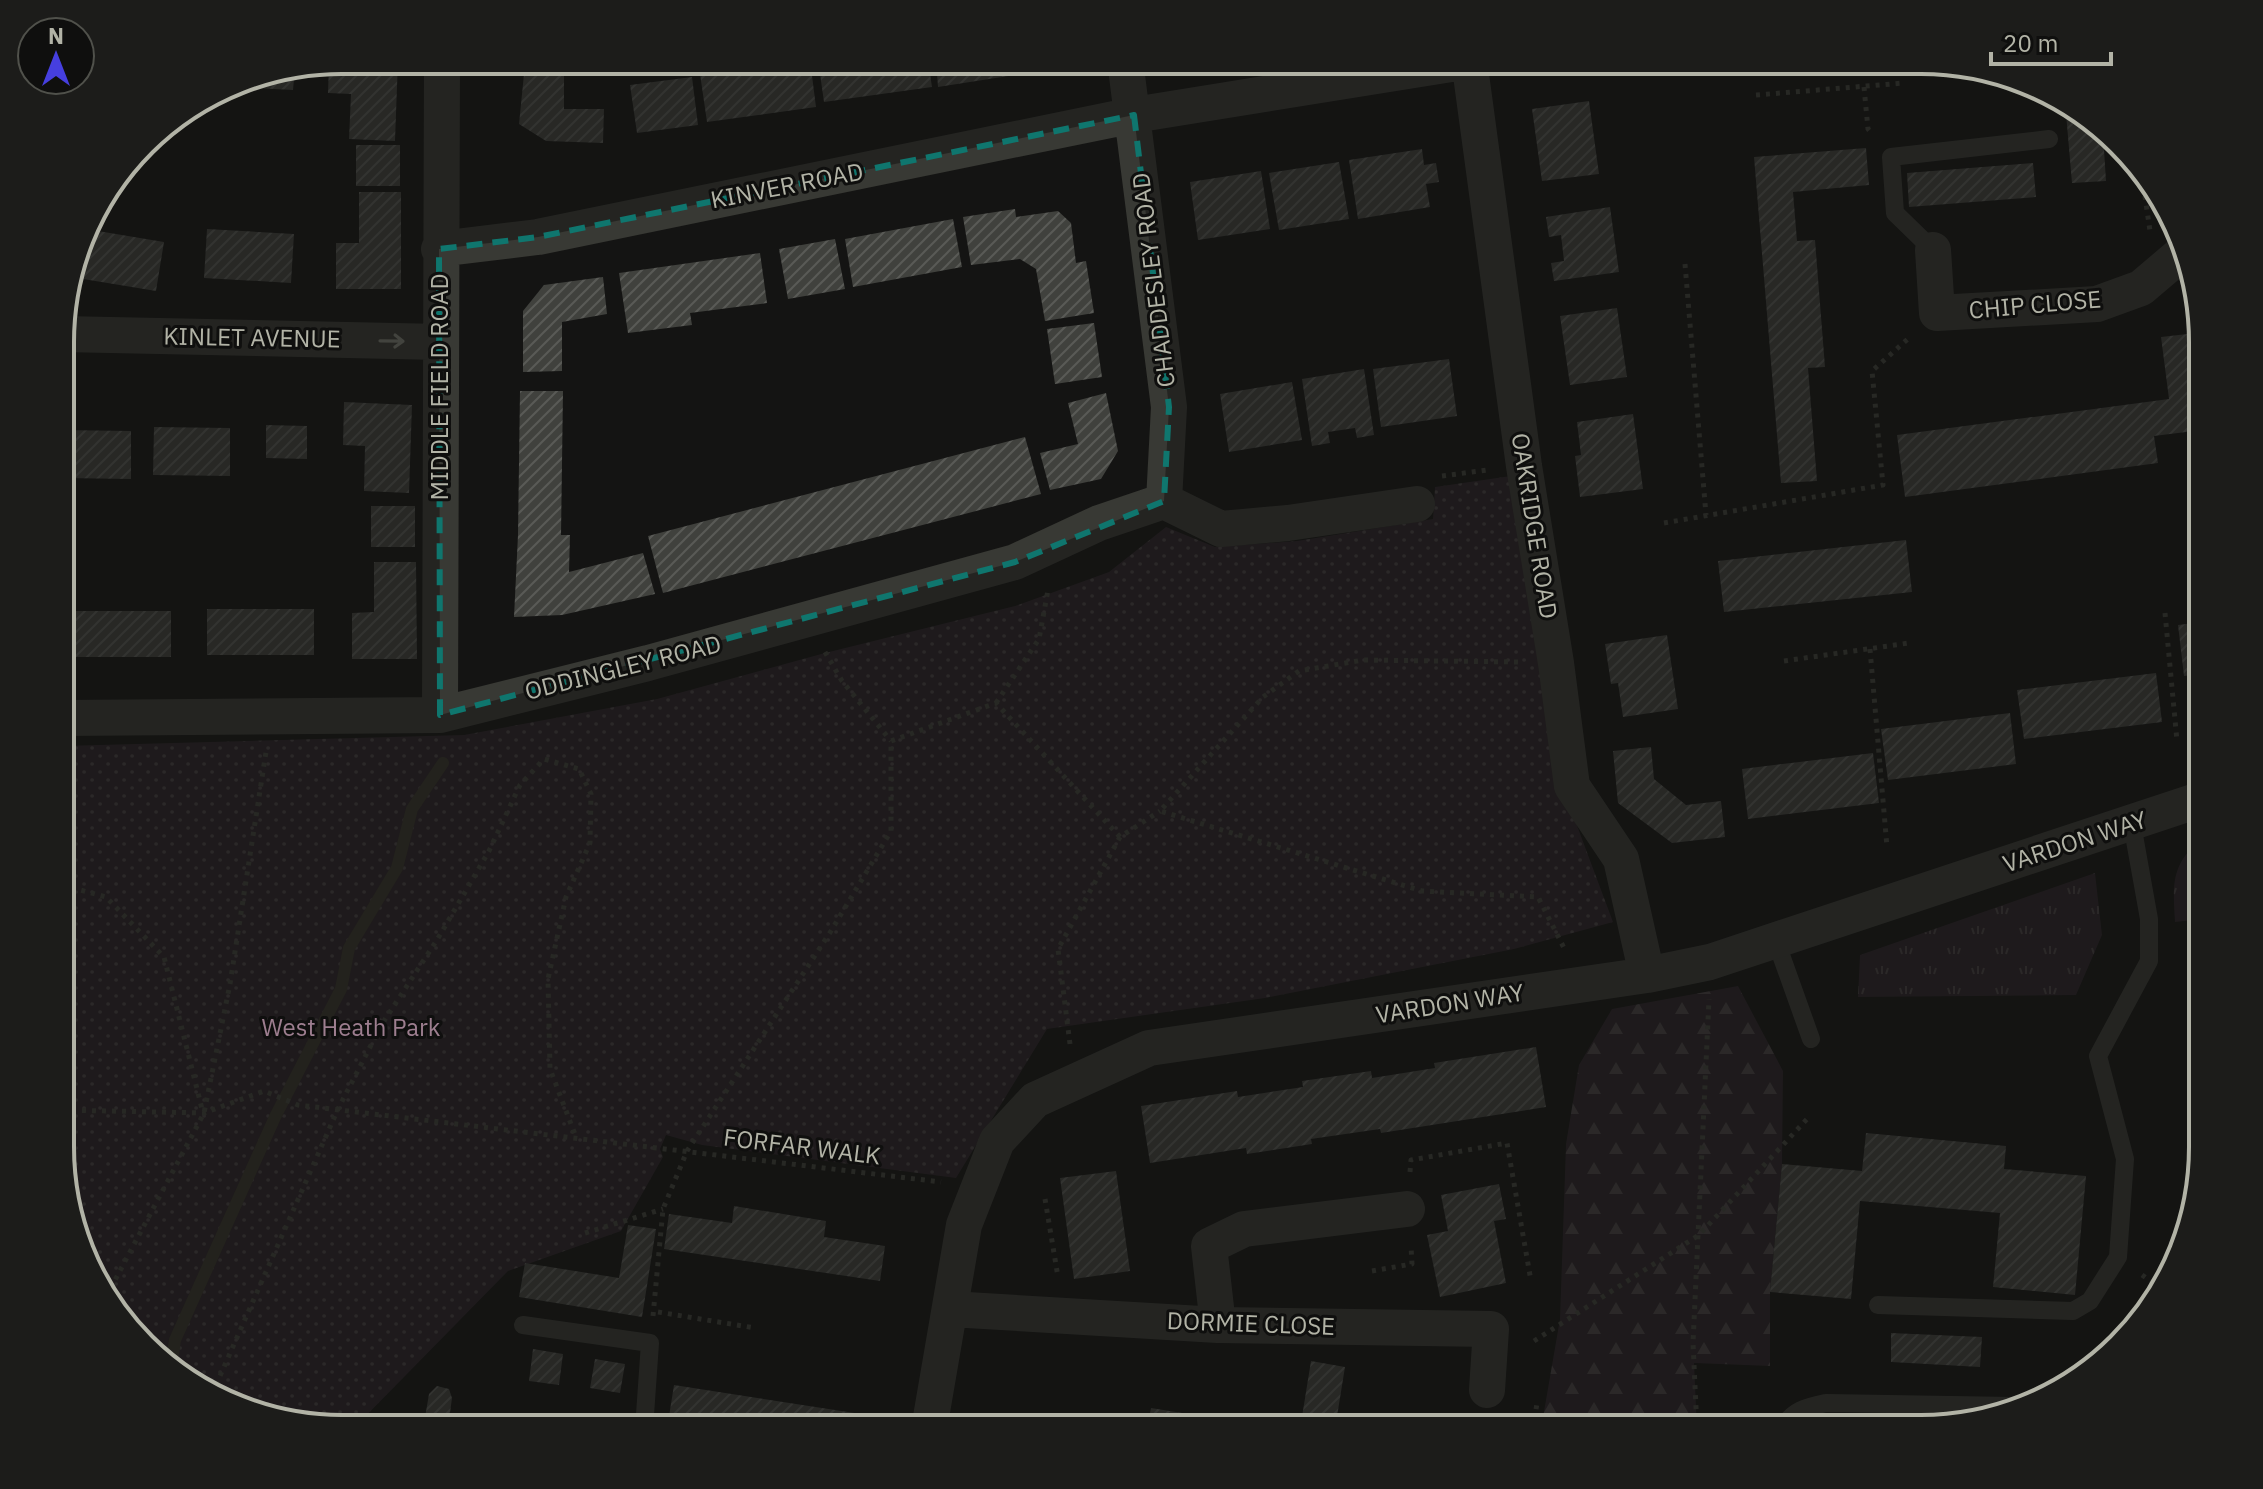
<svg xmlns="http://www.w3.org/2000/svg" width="2263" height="1489" viewBox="0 0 2263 1489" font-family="'IBM Plex Sans',sans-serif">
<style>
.grass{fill:url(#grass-tufts)}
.forest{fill:url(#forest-firs)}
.park{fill:url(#park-dots)}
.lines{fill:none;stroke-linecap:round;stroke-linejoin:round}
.stream{stroke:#36342a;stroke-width:12}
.building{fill:url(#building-hatch)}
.path{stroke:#3f403a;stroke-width:5;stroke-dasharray:4 6;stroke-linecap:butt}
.service{stroke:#383934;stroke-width:18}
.minor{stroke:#383934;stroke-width:36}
.oneway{stroke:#7b7c73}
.marked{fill:none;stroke:#0f766e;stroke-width:6;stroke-dasharray:16 10;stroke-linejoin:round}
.labels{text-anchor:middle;stroke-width:6;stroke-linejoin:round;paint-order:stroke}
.street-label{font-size:24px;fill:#b2b3a6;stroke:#0f0f0e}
.park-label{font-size:24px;fill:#9d7e8f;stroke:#0f0f0e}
.rim{fill:none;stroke:#b2b3a6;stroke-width:4}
</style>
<defs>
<pattern id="grass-tufts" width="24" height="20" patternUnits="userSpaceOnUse" patternTransform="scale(2)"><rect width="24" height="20" fill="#2b2328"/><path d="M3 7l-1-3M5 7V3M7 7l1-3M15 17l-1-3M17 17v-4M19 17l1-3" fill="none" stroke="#474144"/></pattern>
<pattern id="forest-firs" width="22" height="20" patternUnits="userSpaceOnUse" patternTransform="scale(2)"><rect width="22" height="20" fill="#2b2328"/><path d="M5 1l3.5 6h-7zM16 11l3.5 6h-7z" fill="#474144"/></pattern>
<pattern id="park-dots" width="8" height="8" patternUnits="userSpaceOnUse" patternTransform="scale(2)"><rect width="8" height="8" fill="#2b2328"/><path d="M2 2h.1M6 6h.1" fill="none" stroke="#474144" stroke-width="1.8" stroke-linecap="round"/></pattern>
<pattern id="building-hatch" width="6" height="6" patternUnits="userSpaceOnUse" patternTransform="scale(2)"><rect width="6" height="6" fill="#40413d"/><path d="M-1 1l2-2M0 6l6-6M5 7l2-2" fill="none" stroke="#595a56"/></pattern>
</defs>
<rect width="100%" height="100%" fill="#141413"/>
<path class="grass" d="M 2202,839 L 2202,919 L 2175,922 C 2173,886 2170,864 2202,839 Z
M 2095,873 L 2102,935 L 2076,995 L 1858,997 L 1860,955 Z"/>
<path class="forest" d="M 1738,986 L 1783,1071 L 1782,1164 L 1770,1292 L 1770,1366 L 1694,1363 L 1697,1429 L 1541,1429 L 1560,1319 L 1566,1144 L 1579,1065 L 1612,1009 Z"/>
<path class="park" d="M 1511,476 L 1560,780 L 1613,922 L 1514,949 L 1265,998 L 1047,1029 L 956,1178 L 702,1145 L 666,1135 L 660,1149 L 663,1157 L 621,1231 L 508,1271 L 353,1429 L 252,1414 L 185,1381 L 98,1288 L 62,1183 L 62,746 L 464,735 L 657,699 L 825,653 L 1015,606 L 1109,572 L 1166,527 L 1215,547 L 1297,541 L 1433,519 L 1435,487 Z"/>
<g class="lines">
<path class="stream" d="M 171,1367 L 175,1340 L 275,1117 L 341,989 L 349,948 L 397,868 L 412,809 L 443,763"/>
</g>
<path class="building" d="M 342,60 L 398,60 L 395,141 L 349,139 L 351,94 L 328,93 L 329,63 Z
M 810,60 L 816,107 L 707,122 L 700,74 Z
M 818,60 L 928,60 L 932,87 L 824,102 Z
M 936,60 L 1044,60 L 1034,72 L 938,87 Z
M 1535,60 L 1594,60 L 1595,64 L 1539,76 Z
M 525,64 L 564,66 L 564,109 L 604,109 L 603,143 L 546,141 L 519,124 Z
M 295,69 L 293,90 L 237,87 L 237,81 Z
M 692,77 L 698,125 L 637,133 L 630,85 Z
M 1589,101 L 1599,174 L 1542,181 L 1532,109 Z
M 2065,102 L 2078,108 L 2103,134 L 2106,181 L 2072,183 Z
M 356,145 L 400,145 L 400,186 L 356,186 Z
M 1866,148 L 1869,185 L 1793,192 L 1797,241 L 1815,240 L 1825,367 L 1808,368 L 1817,481 L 1781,483 L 1754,157 Z
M 1422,149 L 1424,165 L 1436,163 L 1439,182 L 1426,184 L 1430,207 L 1358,219 L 1349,160 Z
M 1339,162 L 1349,219 L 1279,230 L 1269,173 Z
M 2033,163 L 2036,197 L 1909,207 L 1907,173 Z
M 1261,171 L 1270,229 L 1198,240 L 1190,182 Z
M 359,192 L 401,192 L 401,289 L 336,289 L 336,243 L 359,243 Z
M 1610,207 L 1619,272 L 1554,281 L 1551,263 L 1564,261 L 1561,235 L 1549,237 L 1546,217 Z
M 1015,209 L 1016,217 L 1058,211 L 1071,223 L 1076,263 L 1086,261 L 1094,313 L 1045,321 L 1036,269 L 1020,259 L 971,265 L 963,217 Z
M 953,219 L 962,267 L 853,287 L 845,239 Z
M 86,229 L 164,242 L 156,291 L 71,277 Z
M 207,229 L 294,234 L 291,283 L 204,278 Z
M 835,239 L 845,289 L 788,299 L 779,249 Z
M 760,253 L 767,303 L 690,313 L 692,325 L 628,333 L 619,273 Z
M 603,277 L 607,314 L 562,322 L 562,371 L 523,372 L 523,311 L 544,285 Z
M 1617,308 L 1627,377 L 1570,385 L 1560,316 Z
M 1094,323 L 1102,377 L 1055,384 L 1047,329 Z
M 2196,333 L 2202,382 L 2202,430 L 2154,436 L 2158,463 L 1905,497 L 1897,435 L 2169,399 L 2161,337 Z
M 1449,359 L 1457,416 L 1381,427 L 1373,369 Z
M 1364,369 L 1374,435 L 1357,438 L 1355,428 L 1328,432 L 1330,443 L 1312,446 L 1302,379 Z
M 1292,382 L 1302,440 L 1229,452 L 1220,394 Z
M 520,391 L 563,391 L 561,535 L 570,535 L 569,572 L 643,553 L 655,594 L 562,615 L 514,617 L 518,535 Z
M 1106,393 L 1118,451 L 1101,479 L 1050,490 L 1040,453 L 1078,444 L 1068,403 Z
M 344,402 L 412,405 L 409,493 L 364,491 L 365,446 L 343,445 Z
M 1633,414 L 1643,489 L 1580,497 L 1575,456 L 1581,455 L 1577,422 Z
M 266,425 L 307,426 L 307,459 L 266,458 Z
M 154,427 L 230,428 L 230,476 L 153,475 Z
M 62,430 L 131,431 L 131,479 L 62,478 Z
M 1025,437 L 1041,494 L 663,593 L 648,536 Z
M 371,506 L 415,506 L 415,547 L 371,547 Z
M 1906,540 L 1912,592 L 1724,612 L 1718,561 Z
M 374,562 L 416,562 L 417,659 L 352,659 L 352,613 L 374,612 Z
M 207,609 L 314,609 L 314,655 L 207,655 Z
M 64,611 L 171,611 L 171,657 L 64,657 Z
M 2202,622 L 2202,674 L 2184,676 L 2178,625 Z
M 1667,635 L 1678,709 L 1623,717 L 1618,683 L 1611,684 L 1605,644 Z
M 2156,673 L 2162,722 L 2024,739 L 2017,690 Z
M 2010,713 L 2016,764 L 1888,780 L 1881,729 Z
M 1651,747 L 1654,779 L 1686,805 L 1721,801 L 1725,837 L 1672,843 L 1618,803 L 1613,751 Z
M 1873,753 L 1879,803 L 1748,819 L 1742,769 Z
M 1536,1047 L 1546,1107 L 1381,1133 L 1380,1129 L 1311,1139 L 1312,1144 L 1247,1154 L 1246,1148 L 1150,1163 L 1141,1106 L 1237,1091 L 1238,1097 L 1303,1087 L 1302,1081 L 1371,1071 L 1372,1078 L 1435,1068 L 1434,1063 Z
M 1866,1133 L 2006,1146 L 2004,1169 L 2086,1176 L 2075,1295 L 1993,1287 L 2000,1213 L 1860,1201 L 1851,1299 L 1770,1292 L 1782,1164 L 1862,1171 Z
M 1116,1171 L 1130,1271 L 1074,1279 L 1060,1178 Z
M 1499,1184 L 1506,1219 L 1494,1221 L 1506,1283 L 1440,1297 L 1427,1235 L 1448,1231 L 1441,1195 Z
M 734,1206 L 826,1221 L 824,1237 L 885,1246 L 880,1281 L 664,1249 L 669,1214 L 732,1223 Z
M 628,1225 L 656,1229 L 642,1317 L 519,1297 L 525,1263 L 619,1278 Z
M 1891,1333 L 1982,1337 L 1980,1367 L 1891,1362 Z
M 533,1349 L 563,1354 L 559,1385 L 529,1381 Z
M 595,1359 L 625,1364 L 620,1393 L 590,1388 Z
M 1311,1361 L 1345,1367 L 1335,1429 L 1300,1429 Z
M 674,1385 L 861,1414 L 859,1429 L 667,1429 Z
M 437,1386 L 449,1389 L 452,1398 L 450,1413 L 539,1429 L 423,1429 L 429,1394 Z
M 1151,1408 L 1220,1419 L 1218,1429 L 1009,1429 L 1011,1414 L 1084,1425 L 1086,1413 L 1148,1423 Z
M 394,1423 L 423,1427 L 423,1429 L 393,1429 Z"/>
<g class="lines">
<path class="path" d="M 1864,87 L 1868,129 L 1873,135
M 1756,95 L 1904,83
M 2142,176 L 2150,231
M 1685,264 L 1706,515
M 1442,476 L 1487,470
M 1664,523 L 1883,485 L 1872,371 L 1910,337
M 2165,613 L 2177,741
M 1870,649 L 1887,847
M 825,652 L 842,681 L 891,741
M 1784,661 L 1909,643
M 1518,662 L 1363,660 L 1299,671 L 1263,697 L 1160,811 L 1422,891 L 1538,897 L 1564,948
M 996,703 L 1039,639 L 1048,590
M 62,885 L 106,897 L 164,957 L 202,1109
M 1070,1044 L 1058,949 L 1120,837 L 1160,811
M 62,1110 L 204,1113 L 264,1091 L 298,1105 L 941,1182
M 1410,1172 L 1411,1160 L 1507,1143 L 1531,1281
M 1045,1199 L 1058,1277
M 585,1233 L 663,1209
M 1372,1271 L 1412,1264 L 1411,1246
M 2142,1275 L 2160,1288
M 106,1297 L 204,1113 L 230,984 L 266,752
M 658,1312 L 755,1328
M 653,1316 L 663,1209 L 687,1151 L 831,931 L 891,831 L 891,741 L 996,703 L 1120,837
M 1534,1341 L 1699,1235 L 1808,1118
M 212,1394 L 338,1109 L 382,1024 L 437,940 L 489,851 L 520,785 L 544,759 L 579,769 L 591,794 L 590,843 L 566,897 L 548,979 L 550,1069 L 576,1137
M 1533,1429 L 1537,1403
M 1697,1429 L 1693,1343 L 1709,999"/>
<path class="service" d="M 1933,250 L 1895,213 L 1891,157 L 2049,139
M 2196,527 L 2202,527
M 1776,941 L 1811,1039
M 1878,1305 L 2073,1311 L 2090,1301 L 2118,1257 L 2125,1159 L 2098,1056 L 2149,961 L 2149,919 L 2132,824
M 523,1325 L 650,1343 L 644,1429
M 1783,1428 C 1792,1410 1807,1407 1826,1403 L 2013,1406"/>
<path class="minor" d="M 1125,60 L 1169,407 L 1164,501
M 1469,60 L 1524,466 L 1556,663 L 1572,786 L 1621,859 L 1647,975
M 439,249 L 538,237 L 1134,115 L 1470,61
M 1933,250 L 1937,313 L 2097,304 L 2141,288 L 2181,254
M 62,334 L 441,342
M 1164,501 L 1221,529 L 1288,523 L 1417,504
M 440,715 L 442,60
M 62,718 L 440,715 L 648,663 L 1015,562 L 1099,523 L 1164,501
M 950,1309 L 1218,1325 L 1491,1329 L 1487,1390
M 1218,1325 L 1209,1246 L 1244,1229 L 1407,1209
M 929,1429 L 964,1225 L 997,1141 L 1035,1100 L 1149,1048 L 1647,975 L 1710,962 L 2202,799"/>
</g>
<defs><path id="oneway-shaft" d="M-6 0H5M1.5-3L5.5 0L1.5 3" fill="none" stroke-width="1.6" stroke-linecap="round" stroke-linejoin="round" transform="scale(2)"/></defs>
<use class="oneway" href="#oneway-shaft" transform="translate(392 341) rotate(1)"/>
<path d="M0 0H2263V1489H0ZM 1134,115 L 1169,407 L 1164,501 L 1015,562 L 440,715 L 439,249 L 538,237 Z" fill="#141413" fill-opacity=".55" fill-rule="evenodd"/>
<path class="marked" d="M 1134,115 L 1169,407 L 1164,501 L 1015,562 L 440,715 L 439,249 L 538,237 Z"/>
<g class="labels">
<g class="street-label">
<text transform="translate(787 186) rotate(-11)" y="8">KINVER ROAD</text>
<text transform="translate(1154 280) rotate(-97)" y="8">CHADDESLEY ROAD</text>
<text transform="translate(2035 305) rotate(-5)" y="8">CHIP CLOSE</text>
<text transform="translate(252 338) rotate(1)" y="8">KINLET AVENUE</text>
<text transform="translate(440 387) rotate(-90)" y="8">MIDDLE FIELD ROAD</text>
<text transform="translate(1534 526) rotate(81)" y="8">OAKRIDGE ROAD</text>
<text transform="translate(623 668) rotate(-14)" y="8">ODDINGLEY ROAD</text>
<text transform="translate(2075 842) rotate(-18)" y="8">VARDON WAY</text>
<text transform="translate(1450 1004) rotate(-9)" y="8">VARDON WAY</text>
<text transform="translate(802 1147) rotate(7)" y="8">FORFAR WALK</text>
<text transform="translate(1251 1324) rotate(2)" y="8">DORMIE CLOSE</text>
</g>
<g class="park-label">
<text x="351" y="1036">West Heath Park</text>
</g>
</g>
<path d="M0 0H2263V1489H0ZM342 74H1921A268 268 0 0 1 2189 342V1147A268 268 0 0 1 1921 1415H342A268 268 0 0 1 74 1147V342A268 268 0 0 1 342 74Z" fill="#1c1c1a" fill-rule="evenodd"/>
<path class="rim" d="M342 74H1921A268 268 0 0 1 2189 342V1147A268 268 0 0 1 1921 1415H342A268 268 0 0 1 74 1147V342A268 268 0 0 1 342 74Z"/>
<g transform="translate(56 56)"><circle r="38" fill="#0f0f0e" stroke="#50514b" stroke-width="2"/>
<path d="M0-6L14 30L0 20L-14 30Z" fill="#463fdf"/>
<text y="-12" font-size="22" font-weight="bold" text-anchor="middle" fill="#b2b3a6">N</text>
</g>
<path d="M1991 52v12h120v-12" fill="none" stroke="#b2b3a6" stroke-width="4"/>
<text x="2003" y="52" font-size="24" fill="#b2b3a6" stroke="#0f0f0e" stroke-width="6" paint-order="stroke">20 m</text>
</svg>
